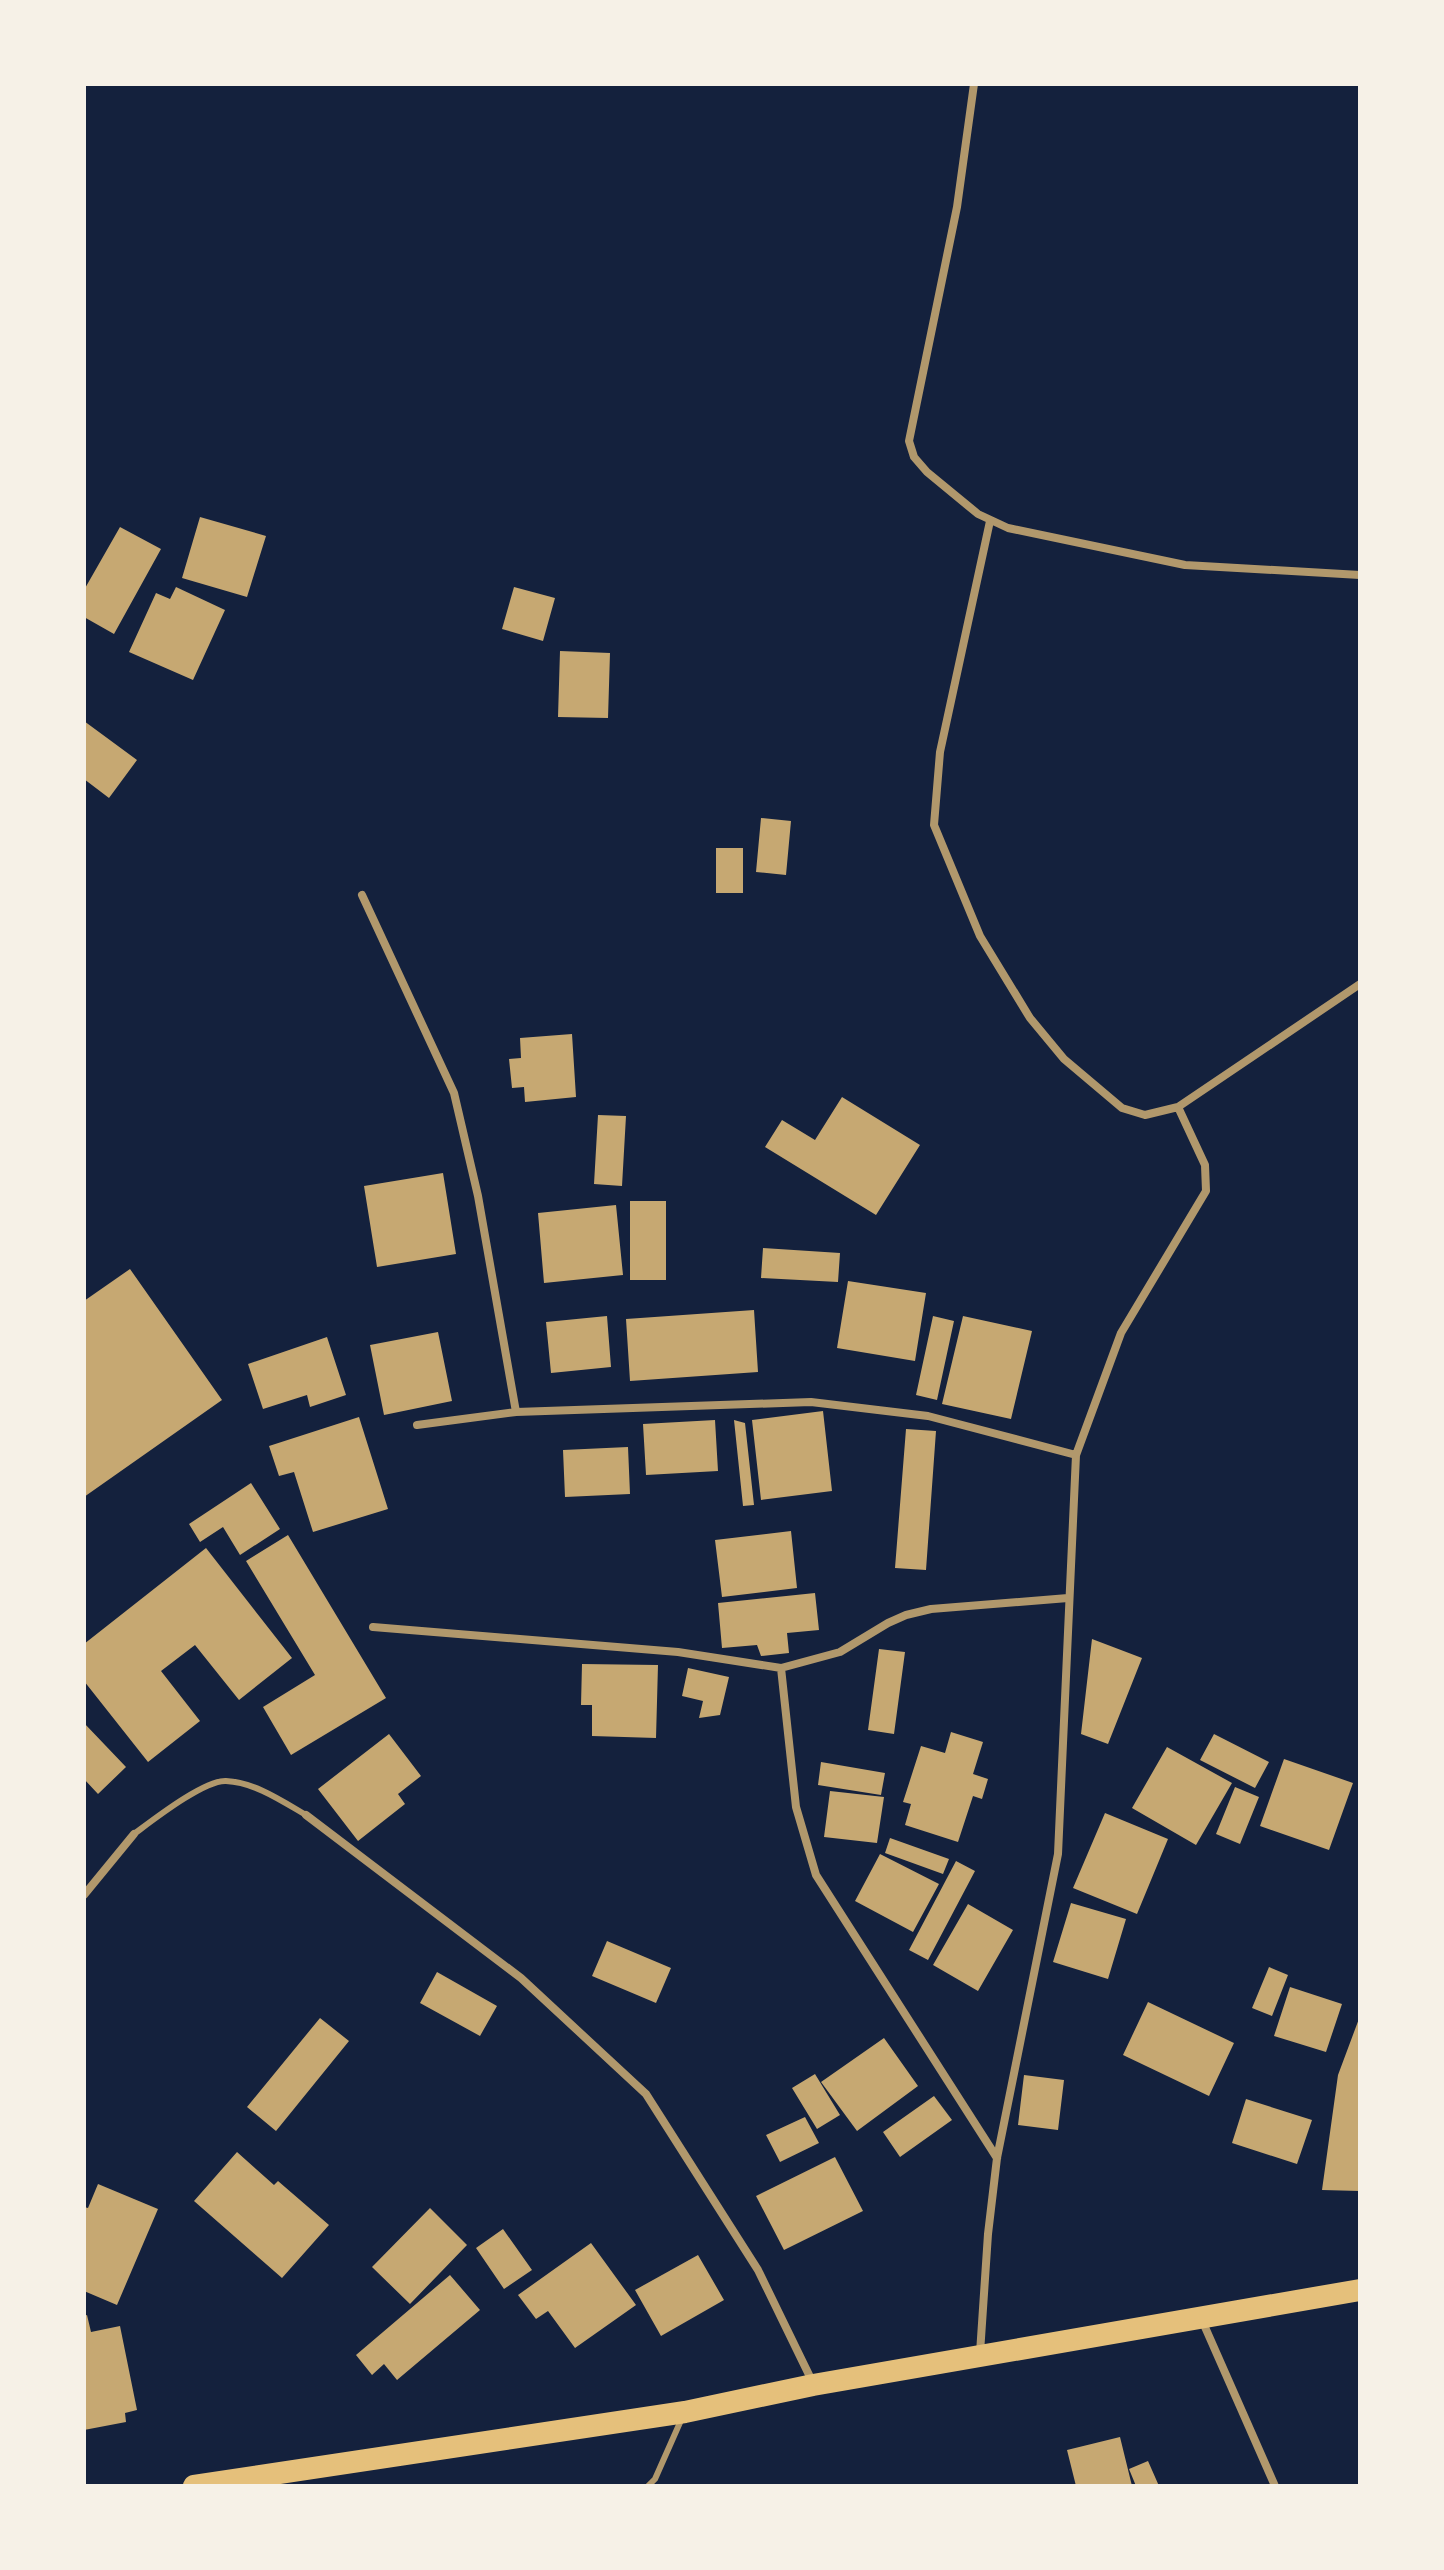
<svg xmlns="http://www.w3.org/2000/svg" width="1444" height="2570" viewBox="0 0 1444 2570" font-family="'Noto Serif',serif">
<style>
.building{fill:#c6a872}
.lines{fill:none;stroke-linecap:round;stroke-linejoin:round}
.service{stroke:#b1986c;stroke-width:6}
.minor{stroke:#b1986c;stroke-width:8}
.trunk{stroke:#e5c07b;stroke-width:22}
</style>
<rect width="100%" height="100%" fill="#14213d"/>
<path class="building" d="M 200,517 L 266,536 L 247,597 L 182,578 Z
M 120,527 L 161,549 L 114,634 L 84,617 L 84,590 Z
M 176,587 L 225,610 L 193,680 L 129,652 L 156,593 L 170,599 Z
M 514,587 L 555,598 L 543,641 L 502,629 Z
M 560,651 L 610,653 L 608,718 L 558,717 Z
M 84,721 L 137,760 L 109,798 L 84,779 Z
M 761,818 L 791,821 L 786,875 L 756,872 Z
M 716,848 L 743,848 L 743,893 L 716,893 Z
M 572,1034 L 576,1097 L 525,1102 L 524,1087 L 512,1088 L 509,1059 L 521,1058 L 520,1038 Z
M 842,1097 L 920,1145 L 876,1215 L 765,1147 L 782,1120 L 815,1140 Z
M 598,1115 L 626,1116 L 622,1186 L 594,1184 Z
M 443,1173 L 456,1254 L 377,1267 L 364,1186 Z
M 630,1201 L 666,1201 L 666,1280 L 630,1280 Z
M 616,1205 L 623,1275 L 544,1283 L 538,1213 Z
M 763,1248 L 840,1253 L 838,1282 L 761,1278 Z
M 130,1269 L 222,1400 L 84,1497 L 84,1301 Z
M 848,1281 L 926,1293 L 915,1361 L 837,1348 Z
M 754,1310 L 758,1372 L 630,1381 L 626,1319 Z
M 607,1316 L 611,1367 L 551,1373 L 546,1322 Z
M 933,1316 L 954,1321 L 937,1400 L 916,1395 Z
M 963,1316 L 1032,1331 L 1011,1419 L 942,1404 Z
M 438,1332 L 452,1401 L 384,1415 L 370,1345 Z
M 327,1337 L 346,1395 L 310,1407 L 307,1395 L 263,1409 L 248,1364 Z
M 823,1411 L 832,1491 L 761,1500 L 752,1420 Z
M 359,1417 L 388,1509 L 313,1532 L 294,1472 L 279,1476 L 269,1446 Z
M 715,1420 L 718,1471 L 646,1475 L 643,1424 Z
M 734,1420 L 745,1423 L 754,1505 L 743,1506 Z
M 906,1429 L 936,1431 L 926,1570 L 895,1568 Z
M 628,1447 L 630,1494 L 565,1497 L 563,1450 Z
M 251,1483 L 280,1529 L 240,1555 L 223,1527 L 200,1542 L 189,1524 Z
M 791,1531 L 797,1588 L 722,1597 L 715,1540 Z
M 288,1535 L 386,1698 L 291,1755 L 263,1707 L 315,1675 L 246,1561 Z
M 206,1548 L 292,1658 L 239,1700 L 195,1645 L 161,1671 L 200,1721 L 148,1762 L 84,1681 L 84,1644 Z
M 815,1593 L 819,1630 L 787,1633 L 789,1653 L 761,1656 L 757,1645 L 722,1648 L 718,1603 Z
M 1092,1639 L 1142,1658 L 1108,1744 L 1081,1734 Z
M 879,1649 L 905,1652 L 894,1734 L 868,1730 Z
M 582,1664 L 658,1665 L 656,1738 L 592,1736 L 592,1705 L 581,1705 Z
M 688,1668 L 729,1677 L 720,1715 L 699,1718 L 703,1701 L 682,1696 Z
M 84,1723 L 126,1767 L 98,1794 L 84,1779 Z
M 951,1732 L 983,1742 L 973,1774 L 988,1779 L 982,1799 L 973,1796 L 958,1842 L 905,1825 L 911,1804 L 903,1802 L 921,1746 L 945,1753 Z
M 389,1734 L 421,1776 L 398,1794 L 405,1804 L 358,1841 L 318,1789 Z
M 1214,1734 L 1269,1762 L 1255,1788 L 1200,1760 Z
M 1167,1747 L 1232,1783 L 1196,1845 L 1132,1808 Z
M 1284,1759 L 1353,1783 L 1329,1850 L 1260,1826 Z
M 821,1762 L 885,1773 L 881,1795 L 818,1785 Z
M 1235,1787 L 1259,1797 L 1240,1844 L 1216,1834 Z
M 830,1791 L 884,1797 L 877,1843 L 824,1837 Z
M 1105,1813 L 1168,1839 L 1137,1914 L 1073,1888 Z
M 890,1838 L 949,1859 L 943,1874 L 885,1853 Z
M 880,1854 L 939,1884 L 913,1932 L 855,1901 Z
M 956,1861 L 975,1871 L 928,1960 L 909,1950 Z
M 1071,1903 L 1126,1919 L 1108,1979 L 1053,1962 Z
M 968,1904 L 1013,1930 L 978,1991 L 933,1965 Z
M 607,1941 L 671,1968 L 656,2003 L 592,1976 Z
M 1269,1967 L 1288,1975 L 1272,2016 L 1252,2008 Z
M 437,1972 L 497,2006 L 480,2036 L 420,2003 Z
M 1290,1987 L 1342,2004 L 1326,2052 L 1274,2036 Z
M 1148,2002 L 1234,2043 L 1209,2096 L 1123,2055 Z
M 1360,2016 L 1360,2191 L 1322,2190 L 1338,2075 Z
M 320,2018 L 349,2041 L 276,2131 L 247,2107 Z
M 884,2038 L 918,2086 L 857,2131 L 821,2082 Z
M 815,2074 L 840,2115 L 817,2129 L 792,2088 Z
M 1024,2075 L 1064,2080 L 1058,2130 L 1018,2125 Z
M 934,2096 L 952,2120 L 900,2157 L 883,2132 Z
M 1246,2099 L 1312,2120 L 1297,2164 L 1232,2143 Z
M 805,2117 L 819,2143 L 780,2162 L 766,2135 Z
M 237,2152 L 274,2185 L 278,2181 L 329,2225 L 282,2278 L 194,2201 Z
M 835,2157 L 863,2211 L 784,2250 L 756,2196 Z
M 98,2184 L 158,2209 L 117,2305 L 84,2291 L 84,2207 L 88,2208 Z
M 430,2208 L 467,2245 L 410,2304 L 372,2267 Z
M 503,2229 L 532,2270 L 504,2289 L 476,2248 Z
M 591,2243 L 636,2305 L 575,2348 L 548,2311 L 536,2319 L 518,2295 Z
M 698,2255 L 724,2300 L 661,2336 L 635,2290 Z
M 450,2275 L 480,2310 L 397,2380 L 384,2364 L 372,2375 L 356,2355 Z
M 87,2315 L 91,2332 L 120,2326 L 137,2410 L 125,2413 L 126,2422 L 84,2430 L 84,2316 Z
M 1120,2437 L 1132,2486 L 1076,2486 L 1067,2450 Z
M 1148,2461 L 1159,2486 L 1136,2486 L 1129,2469 Z"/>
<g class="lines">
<path class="service" d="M 134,1834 C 153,1820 204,1780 226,1781 C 254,1782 282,1801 306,1815
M 648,2486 L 655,2479 L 682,2418"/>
<path class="minor" d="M 974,84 L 957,207 L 909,441 L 914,457 L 927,472 L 978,514 L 1008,528 L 1185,565 L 1360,575
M 990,521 L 940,752 L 934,825 L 980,936 L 1030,1018 L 1064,1059 L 1122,1108 L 1145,1115 L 1178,1107 L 1360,984
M 362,895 L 454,1093 L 478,1196 L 516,1412
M 417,1425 L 516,1412 L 811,1402 L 928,1416 L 1076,1455
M 373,1627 L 678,1652 L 781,1668 L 840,1652 L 888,1623 L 906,1615 L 931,1609 L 1068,1598
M 781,1668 L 796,1807 L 816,1875 L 997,2158
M 306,1815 L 521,1978 L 646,2094 L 758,2270 L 813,2383
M 84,1895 L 134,1834
M 1201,2318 L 1275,2486
M 980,2353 L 988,2234 L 997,2158 L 1058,1854 L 1076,1455 L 1121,1333 L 1206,1191 L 1205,1165 L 1178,1107"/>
<path class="trunk" d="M 194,2486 L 685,2412 L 813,2385 L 1360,2290"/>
</g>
<rect width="1444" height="2570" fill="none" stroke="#f6f1e7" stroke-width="172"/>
</svg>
